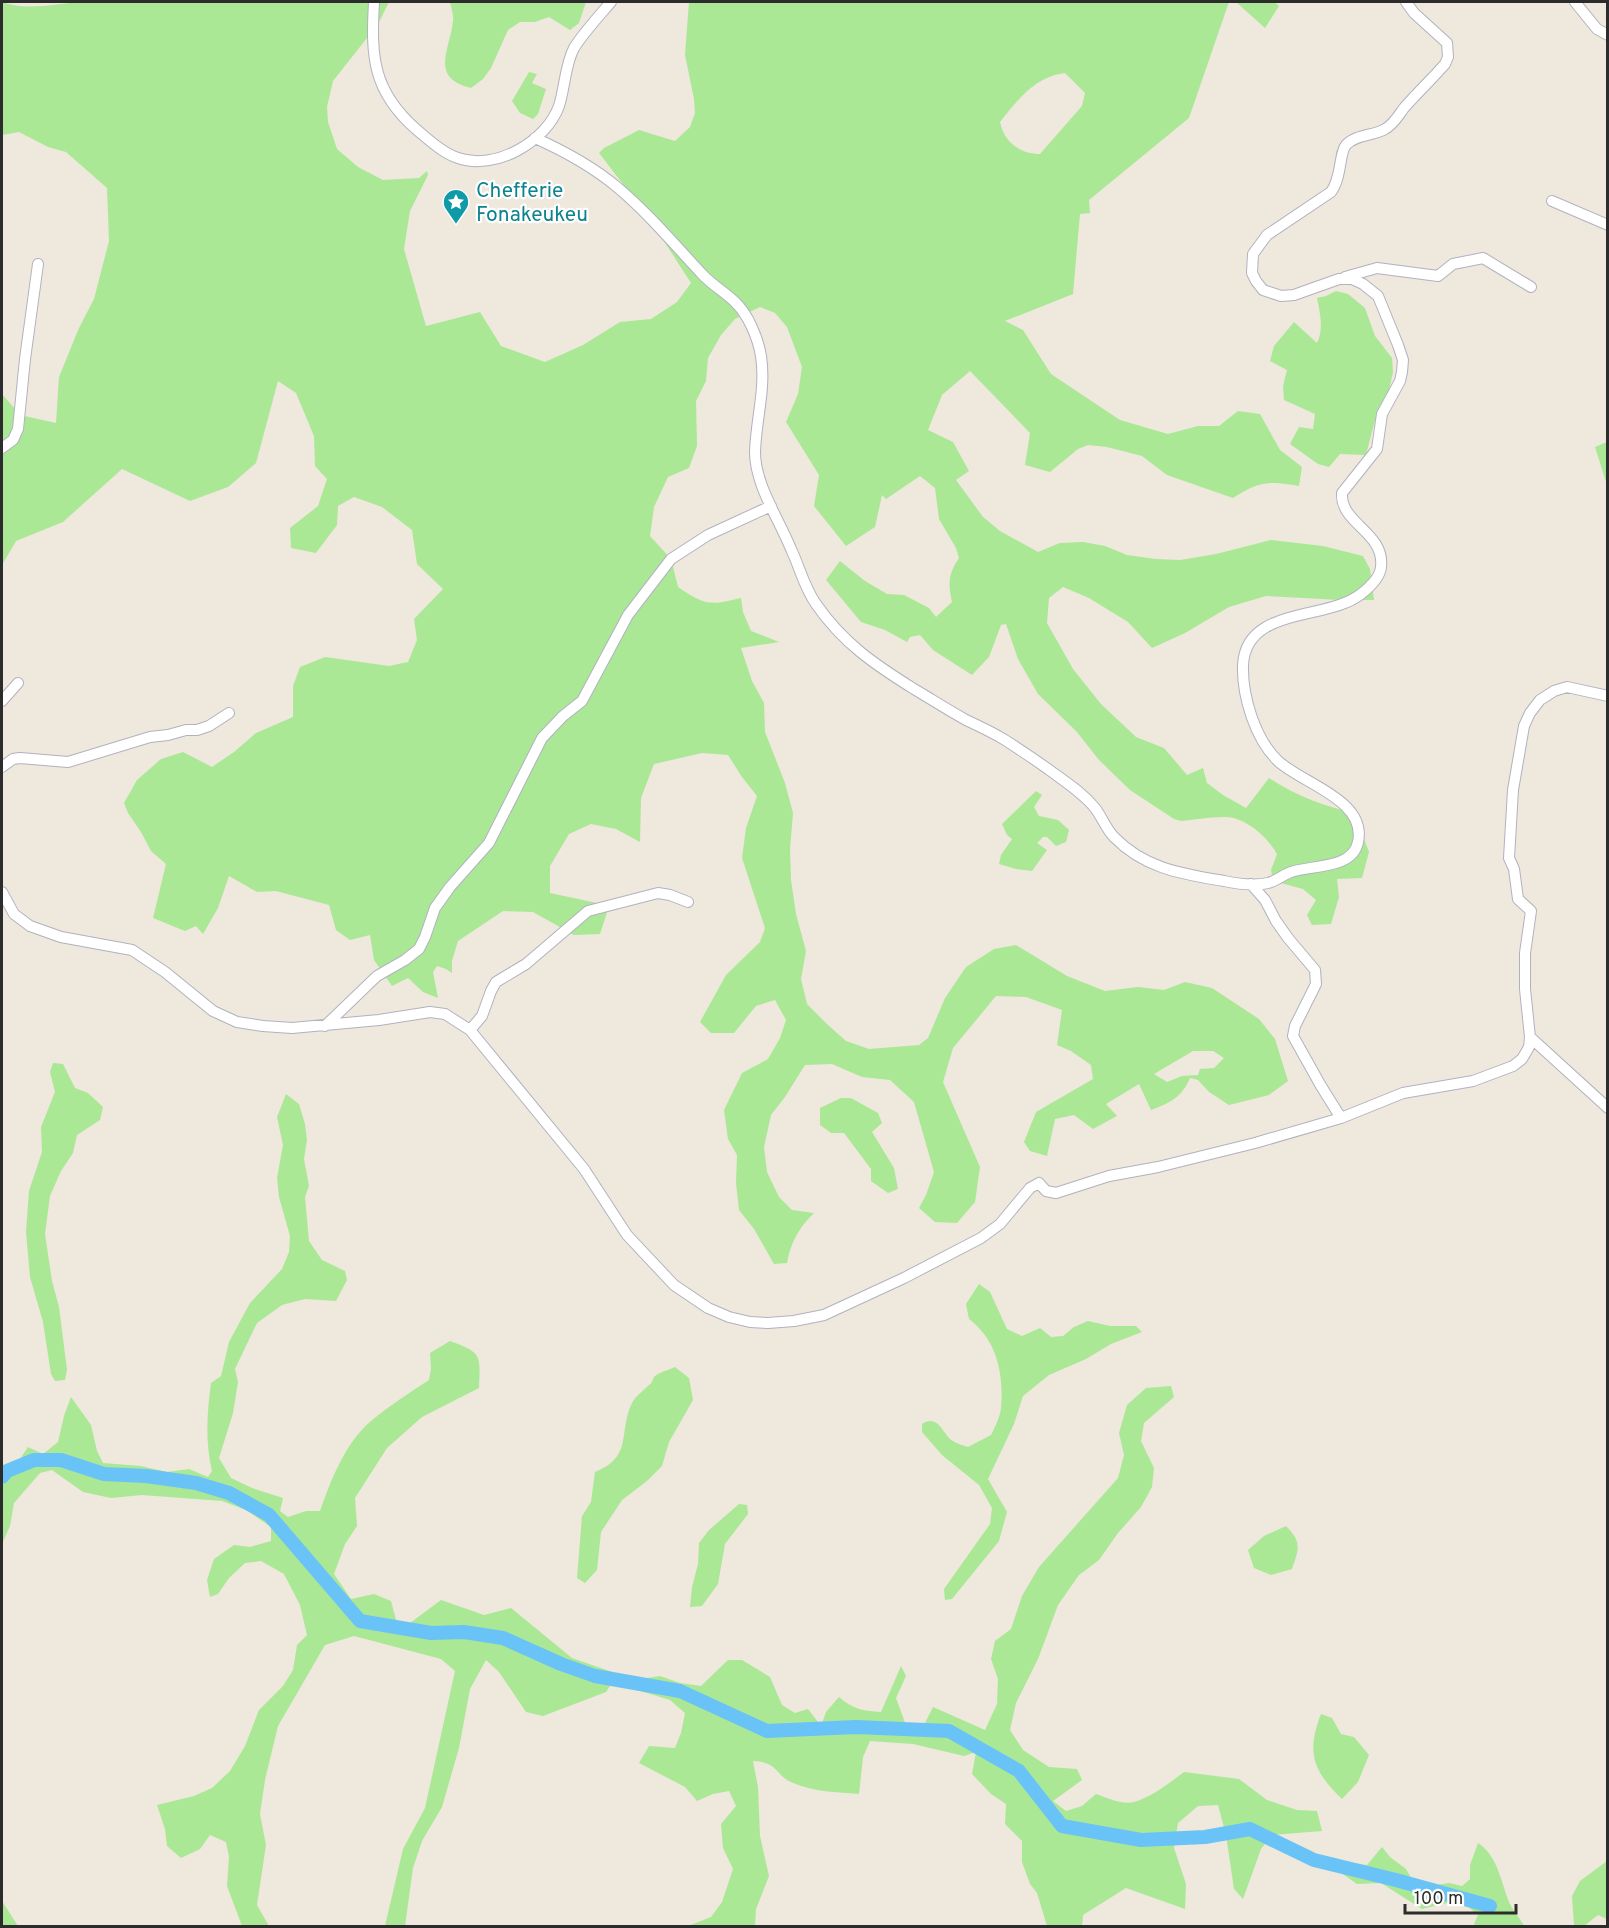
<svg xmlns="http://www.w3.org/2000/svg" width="1609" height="1928" viewBox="0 0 1609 1928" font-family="Overpass,sans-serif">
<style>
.green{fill:#aae896;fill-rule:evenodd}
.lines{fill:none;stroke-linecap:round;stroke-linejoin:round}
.river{stroke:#6ac3f6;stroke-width:14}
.minor-casing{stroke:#b1b2c0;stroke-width:12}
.minor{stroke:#fff;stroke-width:10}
.labels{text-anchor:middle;stroke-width:4.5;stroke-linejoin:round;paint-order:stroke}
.culture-label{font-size:21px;fill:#0d838f;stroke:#fff;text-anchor:start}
</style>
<rect width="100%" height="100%" fill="#eee8dd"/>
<path class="green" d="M 2,2 C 25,11 55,4 79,2 L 389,2 L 378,24 L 333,81 L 327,107 L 328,122 L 337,149 L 358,167 L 383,180 L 419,178 L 427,171 L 428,175 L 410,211 L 404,249 L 426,326 L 480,312 L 501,346 L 545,362 L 583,345 L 620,322 L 651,319 L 677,302 L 691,283 L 649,218 L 599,153 L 604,148 L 639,130 L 675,141 L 690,127 L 695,113 L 694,99 L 685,55 L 689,2 L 1229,2 L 1189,118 L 1089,200 L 1090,213 L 1080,214 L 1073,294 L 1005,321 L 1023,330 L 1051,374 L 1120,420 L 1168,434 L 1198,426 L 1219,426 L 1238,411 L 1260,414 L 1280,450 L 1302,467 L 1299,486 C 1268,481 1260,481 1233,498 L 1167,475 L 1142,456 L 1107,447 L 1088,445 L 1078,449 L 1050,472 L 1025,465 L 1030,433 L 970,371 L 942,395 L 928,430 L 953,442 L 969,471 L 956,480 L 983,517 L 1000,531 L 1038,552 L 1060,543 L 1083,542 L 1105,546 L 1127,555 L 1156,559 L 1180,560 L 1216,554 L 1271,540 L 1323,546 L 1363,556 L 1370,569 L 1374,600 L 1340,600 L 1266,596 L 1229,607 L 1185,633 L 1152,648 L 1128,622 L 1089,598 L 1063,587 L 1049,598 L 1047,623 L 1073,669 L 1101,704 L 1136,737 L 1164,748 L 1187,775 L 1203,768 L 1207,783 L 1223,795 L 1246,808 L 1269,778 C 1297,796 1325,807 1357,813 L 1361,831 L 1369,852 L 1362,878 L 1337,879 L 1339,897 L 1331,924 L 1312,925 L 1307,915 L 1316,900 L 1303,889 L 1273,881 L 1271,870 L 1277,854 C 1268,838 1251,823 1234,818 C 1221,815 1195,820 1181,821 L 1174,819 L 1130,790 L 1099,760 L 1077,732 L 1038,694 L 1018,659 L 1006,624 L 1001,625 L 989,657 L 972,675 L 933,650 L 920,635 L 910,637 L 907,642 L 885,630 L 861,622 L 826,580 L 840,561 L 865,581 L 887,594 L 904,595 L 929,608 L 936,617 L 952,602 C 948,584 948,574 959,558 L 956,548 L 939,519 L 935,488 L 920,476 L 886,499 L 882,495 L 875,527 L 846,546 L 814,506 L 819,475 L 786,422 L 798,394 L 802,367 L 787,327 L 775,313 L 760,307 L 735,319 L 721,335 L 708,358 L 706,381 L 696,401 L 697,446 L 689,468 L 668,477 L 654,507 L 650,536 L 671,559 L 678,587 C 705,605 709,606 741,598 L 743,612 L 751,631 L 779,642 L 741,648 L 752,681 L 764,703 L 765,732 L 785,783 L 793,813 L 790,849 L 791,880 L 796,914 L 806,951 L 801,979 L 807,1004 L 828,1025 L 846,1041 L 869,1049 L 919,1045 L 928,1038 L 945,998 L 966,967 L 994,949 L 1016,945 L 1067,976 L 1105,991 L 1138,987 L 1164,990 L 1185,982 L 1212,988 L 1259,1019 L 1275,1039 L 1288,1081 L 1269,1095 L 1229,1105 L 1209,1092 L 1198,1080 L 1190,1078 C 1182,1097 1170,1103 1151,1110 L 1139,1084 L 1106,1104 L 1117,1116 L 1093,1129 L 1074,1115 L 1055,1119 L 1047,1156 L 1030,1151 L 1024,1142 L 1036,1112 L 1093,1079 L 1091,1065 L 1071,1051 L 1057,1045 L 1062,1010 L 1026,997 L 996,996 L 953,1048 L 943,1082 L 980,1167 L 975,1202 L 957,1223 L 935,1222 L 919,1208 L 926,1195 L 934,1172 L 914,1102 L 890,1080 L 862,1077 L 832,1064 L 805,1065 L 785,1097 L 771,1115 L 764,1147 L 767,1172 L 779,1197 L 792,1210 L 814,1213 C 799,1227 790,1244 787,1263 L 774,1264 L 754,1229 L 739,1210 L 736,1183 L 737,1155 L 728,1139 L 724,1110 L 742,1073 L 768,1059 L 780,1038 L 786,1020 L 775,1000 L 756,1006 L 734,1033 L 711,1033 L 700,1022 L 726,975 L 760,942 L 765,928 L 742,858 L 746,828 L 757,796 L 742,777 L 728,755 L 702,753 L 654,764 L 641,798 L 640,842 L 616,829 L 591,824 L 569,834 L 550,866 L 550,893 L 597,903 L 608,909 L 600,934 L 574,935 L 533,912 L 503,911 L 458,941 L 452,961 L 452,973 L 446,969 L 437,966 L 433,972 L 438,998 L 423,992 L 408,978 L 392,986 L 374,960 L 370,935 L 350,940 L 336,930 L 329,905 L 276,891 L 257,892 L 229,876 L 218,908 L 203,934 L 196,926 L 185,931 L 153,918 L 166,864 L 151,851 L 141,832 L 128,813 L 124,803 L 137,780 L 161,759 L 183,752 L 212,767 L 234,752 L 256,733 L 293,717 L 293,686 L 300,667 L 325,657 L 389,666 L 408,662 L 417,640 L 414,619 L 443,589 L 417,564 L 412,530 L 382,507 L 354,497 L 338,506 L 337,525 L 316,553 L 291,548 L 290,528 L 318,506 L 327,479 L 315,466 L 314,436 L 296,393 L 278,381 L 256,463 L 228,487 L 190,501 L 122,469 L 63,522 L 16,541 L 2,565 L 2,394 L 20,415 L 56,423 L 59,377 L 79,328 L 94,299 L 109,241 L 107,188 L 66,152 L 48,147 L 19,132 L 2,135 ZM 1065,73 L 1085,93 L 1082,106 L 1040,154 C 1020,154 1004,142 1000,122 C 1018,100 1034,77 1065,73 ZM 1193,1051 L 1213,1051 L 1224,1058 L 1214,1068 L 1200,1069 L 1198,1075 L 1182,1076 L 1167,1082 L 1154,1074 Z
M 450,2 L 586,2 L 579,23 L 570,30 L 549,17 L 535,22 L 520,22 L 508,30 L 491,68 L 483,79 L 471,88 C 429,78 450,50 453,21 C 454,15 451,8 450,2 Z
M 1236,2 L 1275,2 L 1279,6 L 1265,28 Z
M 529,72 L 537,74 L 532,83 L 546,89 L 538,114 L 533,119 L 520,113 L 512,101 Z
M 1336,291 L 1348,294 L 1365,308 L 1375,336 L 1392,358 L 1393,372 L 1387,400 L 1375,420 L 1366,455 L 1340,454 L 1329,467 L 1318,464 L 1290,444 L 1299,427 L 1313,429 L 1315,414 L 1284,400 L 1283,386 L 1287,370 L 1270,361 L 1274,346 L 1294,322 L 1317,343 C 1324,329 1320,313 1317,298 L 1326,296 Z
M 1607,442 L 1607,485 L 1595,447 Z
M 1036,791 L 1042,795 L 1034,807 L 1039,816 L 1058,820 L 1069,830 L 1066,842 L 1056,846 L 1047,837 L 1043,837 L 1037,843 L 1047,850 L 1032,871 L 1016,869 L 999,864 L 1001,855 L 1012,839 L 1007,835 L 1002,824 Z
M 53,1063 L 63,1064 L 75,1088 L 88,1093 L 103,1107 L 100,1120 L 77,1135 L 73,1153 L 61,1171 L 50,1196 L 45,1234 L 52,1281 L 59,1307 L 67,1370 L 65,1380 L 55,1381 L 51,1374 L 43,1322 L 30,1277 L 26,1232 L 29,1191 L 42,1152 L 41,1127 L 55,1092 L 50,1072 Z
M 286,1094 L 299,1104 L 305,1124 L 307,1140 L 304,1159 L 309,1186 L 305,1197 L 309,1241 L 322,1260 L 345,1271 L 347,1280 L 336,1301 L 305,1299 L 282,1305 L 257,1323 L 235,1369 L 238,1382 L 233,1413 L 219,1458 L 231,1478 L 252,1488 L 283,1498 L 280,1511 L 288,1517 L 306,1511 L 320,1511 C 331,1480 345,1443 371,1421 C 389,1406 409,1393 429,1380 L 431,1369 L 430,1353 L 450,1341 C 483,1353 480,1355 479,1388 L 422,1417 L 387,1448 L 355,1498 L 357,1526 L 345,1544 L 334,1574 L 351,1599 L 374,1594 L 391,1601 L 396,1620 L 406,1626 L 441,1600 L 484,1615 L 511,1608 L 572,1658 L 618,1674 L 606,1692 L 543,1716 L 526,1712 L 499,1672 L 486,1660 L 470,1689 L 459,1748 L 442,1807 L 422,1841 L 413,1868 L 405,1926 L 385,1926 L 403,1849 L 425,1808 L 455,1671 L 441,1659 L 354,1636 L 325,1645 L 278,1726 L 265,1780 L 260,1814 L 266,1845 L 257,1905 L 269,1926 L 242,1926 L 227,1886 L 229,1857 L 226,1842 L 210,1835 L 200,1849 L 181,1858 L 167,1846 L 165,1829 L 157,1805 L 194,1796 L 212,1788 L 230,1771 L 245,1746 L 259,1710 L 283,1686 L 293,1670 L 297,1645 L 307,1635 L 300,1605 L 284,1574 L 261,1561 L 245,1563 L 229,1578 L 218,1594 L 210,1597 L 207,1580 L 214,1559 L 234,1545 L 250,1547 L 271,1541 L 271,1527 L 246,1510 L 222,1501 L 142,1495 L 111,1498 L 83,1492 L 52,1470 L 40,1473 L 14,1503 L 10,1526 L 2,1544 L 2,1486 L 28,1447 L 43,1454 L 58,1442 L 64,1416 L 71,1397 L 91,1425 L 97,1451 L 103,1463 L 141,1466 L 167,1472 L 189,1469 L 208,1477 L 212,1471 C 205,1441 207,1413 211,1383 L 221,1376 L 229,1342 L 250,1303 L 282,1269 L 289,1252 L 290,1236 L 279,1197 L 277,1178 L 283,1145 L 277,1117 Z
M 841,1098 L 851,1098 L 878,1113 L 882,1123 L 872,1132 L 894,1168 L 898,1189 L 888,1193 L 871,1181 L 871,1169 L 844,1133 L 831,1133 L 820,1125 L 820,1108 Z
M 979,1284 L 990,1292 L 1007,1329 L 1022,1336 L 1040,1328 L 1051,1337 L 1063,1336 L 1074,1327 L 1088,1321 L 1110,1326 L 1136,1326 L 1142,1332 L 1111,1344 L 1086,1359 L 1049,1375 L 1023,1396 L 1014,1424 L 988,1479 L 1007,1512 L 999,1541 L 952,1599 L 945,1600 L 944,1589 L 990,1524 L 992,1508 L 979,1485 L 942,1455 L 922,1432 L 922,1424 C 939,1413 943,1436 953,1441 C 957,1444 963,1445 968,1447 L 991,1435 C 995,1427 1000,1417 1001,1408 C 1004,1374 997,1340 969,1319 L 966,1304 Z
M 675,1367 L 689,1378 L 693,1400 L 669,1442 L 662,1466 L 647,1481 L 622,1500 L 601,1532 L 597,1570 L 585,1583 L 577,1578 L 582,1516 L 591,1502 L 595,1472 C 630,1458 620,1438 629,1410 C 634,1396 640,1394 649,1385 C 654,1381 651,1382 654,1377 C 659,1372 669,1370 675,1367 Z
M 1171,1386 L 1174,1397 L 1144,1423 L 1141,1441 L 1154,1468 L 1152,1487 L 1141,1507 L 1118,1533 L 1099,1560 L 1079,1575 L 1058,1605 L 1038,1659 L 1016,1703 L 1010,1730 L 1023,1750 L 1049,1767 L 1077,1769 L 1082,1780 L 1053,1801 L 1066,1811 L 1082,1806 L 1096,1794 C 1107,1798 1122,1805 1134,1802 C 1152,1797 1169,1783 1184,1772 L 1239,1779 L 1267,1800 L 1297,1810 L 1317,1811 L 1322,1831 L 1272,1835 L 1261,1849 L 1243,1899 L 1234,1889 L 1226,1835 L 1218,1805 L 1198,1806 L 1178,1823 L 1174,1848 L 1186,1884 L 1185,1909 L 1126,1888 L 1083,1915 L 1082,1926 L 1047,1926 L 1037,1893 L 1030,1884 L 1022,1862 L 1022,1841 L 1005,1824 L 1006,1804 L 991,1794 L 972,1774 L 976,1752 L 964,1756 L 913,1744 L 870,1741 L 863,1757 L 859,1794 C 836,1792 815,1792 793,1783 C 775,1776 779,1762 753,1761 L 758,1787 L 760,1836 L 769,1876 L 756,1909 L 755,1926 L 688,1926 L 711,1917 L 722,1902 L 733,1869 L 723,1848 L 721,1824 L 736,1806 L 729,1791 L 713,1794 L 697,1801 L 685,1787 L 639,1763 L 649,1746 L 675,1748 L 681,1733 L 685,1713 L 670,1700 L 637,1690 L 635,1680 L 660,1676 L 680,1683 L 701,1686 L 728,1660 L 742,1660 L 770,1677 L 782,1705 L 795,1713 L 808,1709 L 821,1726 L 826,1712 L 839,1697 C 852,1709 864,1711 881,1712 L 901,1666 L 906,1676 L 896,1698 L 908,1731 L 925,1723 L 933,1707 L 985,1730 L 997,1704 L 998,1679 L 991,1659 L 995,1641 L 1011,1629 L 1022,1596 L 1039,1567 L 1118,1478 L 1124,1455 L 1119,1433 L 1127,1405 L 1146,1388 Z
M 739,1504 L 747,1505 L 748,1514 L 725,1544 L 718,1584 L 702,1606 L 690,1607 L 692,1587 L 698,1564 L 699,1543 L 709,1530 Z
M 1286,1526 C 1302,1542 1299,1549 1292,1569 L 1271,1575 L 1254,1568 L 1248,1550 L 1264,1536 Z
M 1321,1714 L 1332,1718 L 1341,1734 L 1354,1737 L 1369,1755 L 1358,1782 L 1342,1799 C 1313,1771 1306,1753 1321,1714 Z
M 1478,1843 C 1498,1856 1501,1882 1509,1902 C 1513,1911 1520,1918 1524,1926 L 1476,1926 L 1474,1924 L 1478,1915 L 1460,1900 L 1422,1909 L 1381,1883 L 1357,1884 L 1337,1870 L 1336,1864 L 1347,1862 L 1367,1865 L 1382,1847 L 1390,1857 L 1406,1869 L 1414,1883 L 1424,1887 L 1449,1883 L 1462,1886 L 1470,1879 L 1470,1865 Z
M 1607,1861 L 1607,1919 L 1598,1915 L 1584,1926 L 1574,1926 L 1572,1896 L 1580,1881 Z
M 2,1901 L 18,1926 L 2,1926 Z"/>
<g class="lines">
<path class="river" d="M 2,1477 L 7,1471 L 34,1460 L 61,1460 L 104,1474 L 146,1476 L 196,1483 L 229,1493 L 269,1515 L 360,1621 L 431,1633 L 464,1632 L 503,1638 L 561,1664 L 595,1676 L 680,1691 L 767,1731 L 856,1727 L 949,1731 L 1019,1771 L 1062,1826 L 1141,1840 L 1205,1837 L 1250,1829 L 1314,1860 L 1396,1880 L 1490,1906"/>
<g class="minor-casing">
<path id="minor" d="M 374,2 C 371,56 372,91 417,130 C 429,140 443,153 458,158 C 495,171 546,142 559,106 C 565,87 565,65 574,48 C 584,32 599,16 611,2
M 1575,2 L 1597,29 L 1608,35
M 535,138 C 564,151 592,166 617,187 C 648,213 674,244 702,274 C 712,285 725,292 735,302 C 748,314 758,338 761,356 C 766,389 756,419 755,452 C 755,485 779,519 791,549 C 800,568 804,587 816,604 C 843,643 874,664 914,689 C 931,699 948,710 966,720 C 979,726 992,732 1005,740 C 1019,749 1034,759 1048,769 C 1064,781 1082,792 1095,808 C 1102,817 1106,829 1114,837 C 1145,869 1183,874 1224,881 C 1238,884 1254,886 1268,883 C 1276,881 1283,875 1291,872 C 1312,865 1353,869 1358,842 C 1367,800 1303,784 1278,761 C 1255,739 1242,696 1243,665 C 1246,606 1327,621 1361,594 C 1370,587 1380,578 1381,567 C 1385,532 1340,524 1342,493 L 1377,449 L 1382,414 L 1400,381 L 1402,372 L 1403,360 L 1398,345 L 1378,296 L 1363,284 L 1352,279 L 1339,279 L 1294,295 L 1281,296 L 1263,290 L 1256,281 L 1252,273 L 1253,254 L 1267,235 L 1331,192 C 1342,177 1339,153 1346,145 C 1356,134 1374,136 1385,129 C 1394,124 1398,116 1404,108 C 1417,93 1432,79 1445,64 L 1448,57 L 1447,43 L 1414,13 L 1406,2
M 1552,201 L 1608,225
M 1345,277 L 1377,268 L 1438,276 L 1453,264 L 1483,258 L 1531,287
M 2,448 L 13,440 L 18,429 L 25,359 L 38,264
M 2,701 L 18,683
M 2,767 L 13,759 L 20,758 L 68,762 L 150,737 L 168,735 L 186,730 L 197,730 L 209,726 L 229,713
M 1251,884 L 1265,900 L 1276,921 L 1288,938 L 1315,970 L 1316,984 L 1295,1026 L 1293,1036 L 1321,1086 L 1341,1118
M 2,892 L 14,914 L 30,926 L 61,937 L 132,950 L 165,972 L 213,1011 L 237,1022 L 263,1026 L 292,1028 L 379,1020 L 430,1012 L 445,1014 L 470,1030 L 584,1169 L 627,1235 L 674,1285 L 708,1308 L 729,1317 L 750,1322 L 768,1323 L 794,1321 L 824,1315 L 904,1278 L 981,1238 L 1000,1224 L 1030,1188 L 1039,1183 L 1046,1191 L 1056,1193 L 1109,1176 L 1158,1167 L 1255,1143 L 1341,1118 L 1403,1093 L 1473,1081 L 1513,1066 L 1522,1059 L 1529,1047 L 1530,1037 L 1525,989 L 1525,953 L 1531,911 L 1518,899 L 1514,869 L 1509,858 L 1513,790 L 1524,726 L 1530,713 L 1540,700 L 1554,691 L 1567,687 L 1608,696
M 325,1026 L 377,976 L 405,960 L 419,949 L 425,937 L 435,908 L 450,887 L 489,843 L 542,738 L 563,716 L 582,701 L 628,615 L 671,559 L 708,535 L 771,506
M 470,1030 L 482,1016 L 491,991 L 496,982 L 526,964 L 588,911 L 658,893 L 670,895 L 688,902
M 1530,1037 L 1608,1108"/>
</g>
<use href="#minor" class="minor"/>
</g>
<defs>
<g id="sight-pin" transform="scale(1.35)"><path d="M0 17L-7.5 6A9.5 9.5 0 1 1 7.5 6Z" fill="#0f9aa8" stroke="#fff"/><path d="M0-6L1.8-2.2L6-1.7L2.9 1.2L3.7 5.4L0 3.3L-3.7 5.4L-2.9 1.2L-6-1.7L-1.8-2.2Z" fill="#fff"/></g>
</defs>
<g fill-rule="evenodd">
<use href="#sight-pin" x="456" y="202"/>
</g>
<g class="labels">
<g class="culture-label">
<text x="476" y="197">Chefferie<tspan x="476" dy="24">Fonakeukeu</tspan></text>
</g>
</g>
<rect width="1609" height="1928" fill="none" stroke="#2c2c2c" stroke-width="6"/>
<path d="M1405 1904v9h111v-9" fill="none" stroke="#2c2c2c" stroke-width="3"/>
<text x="1414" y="1904" font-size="18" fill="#2c2c2c" stroke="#ffffff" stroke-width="4.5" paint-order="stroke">100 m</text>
</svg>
